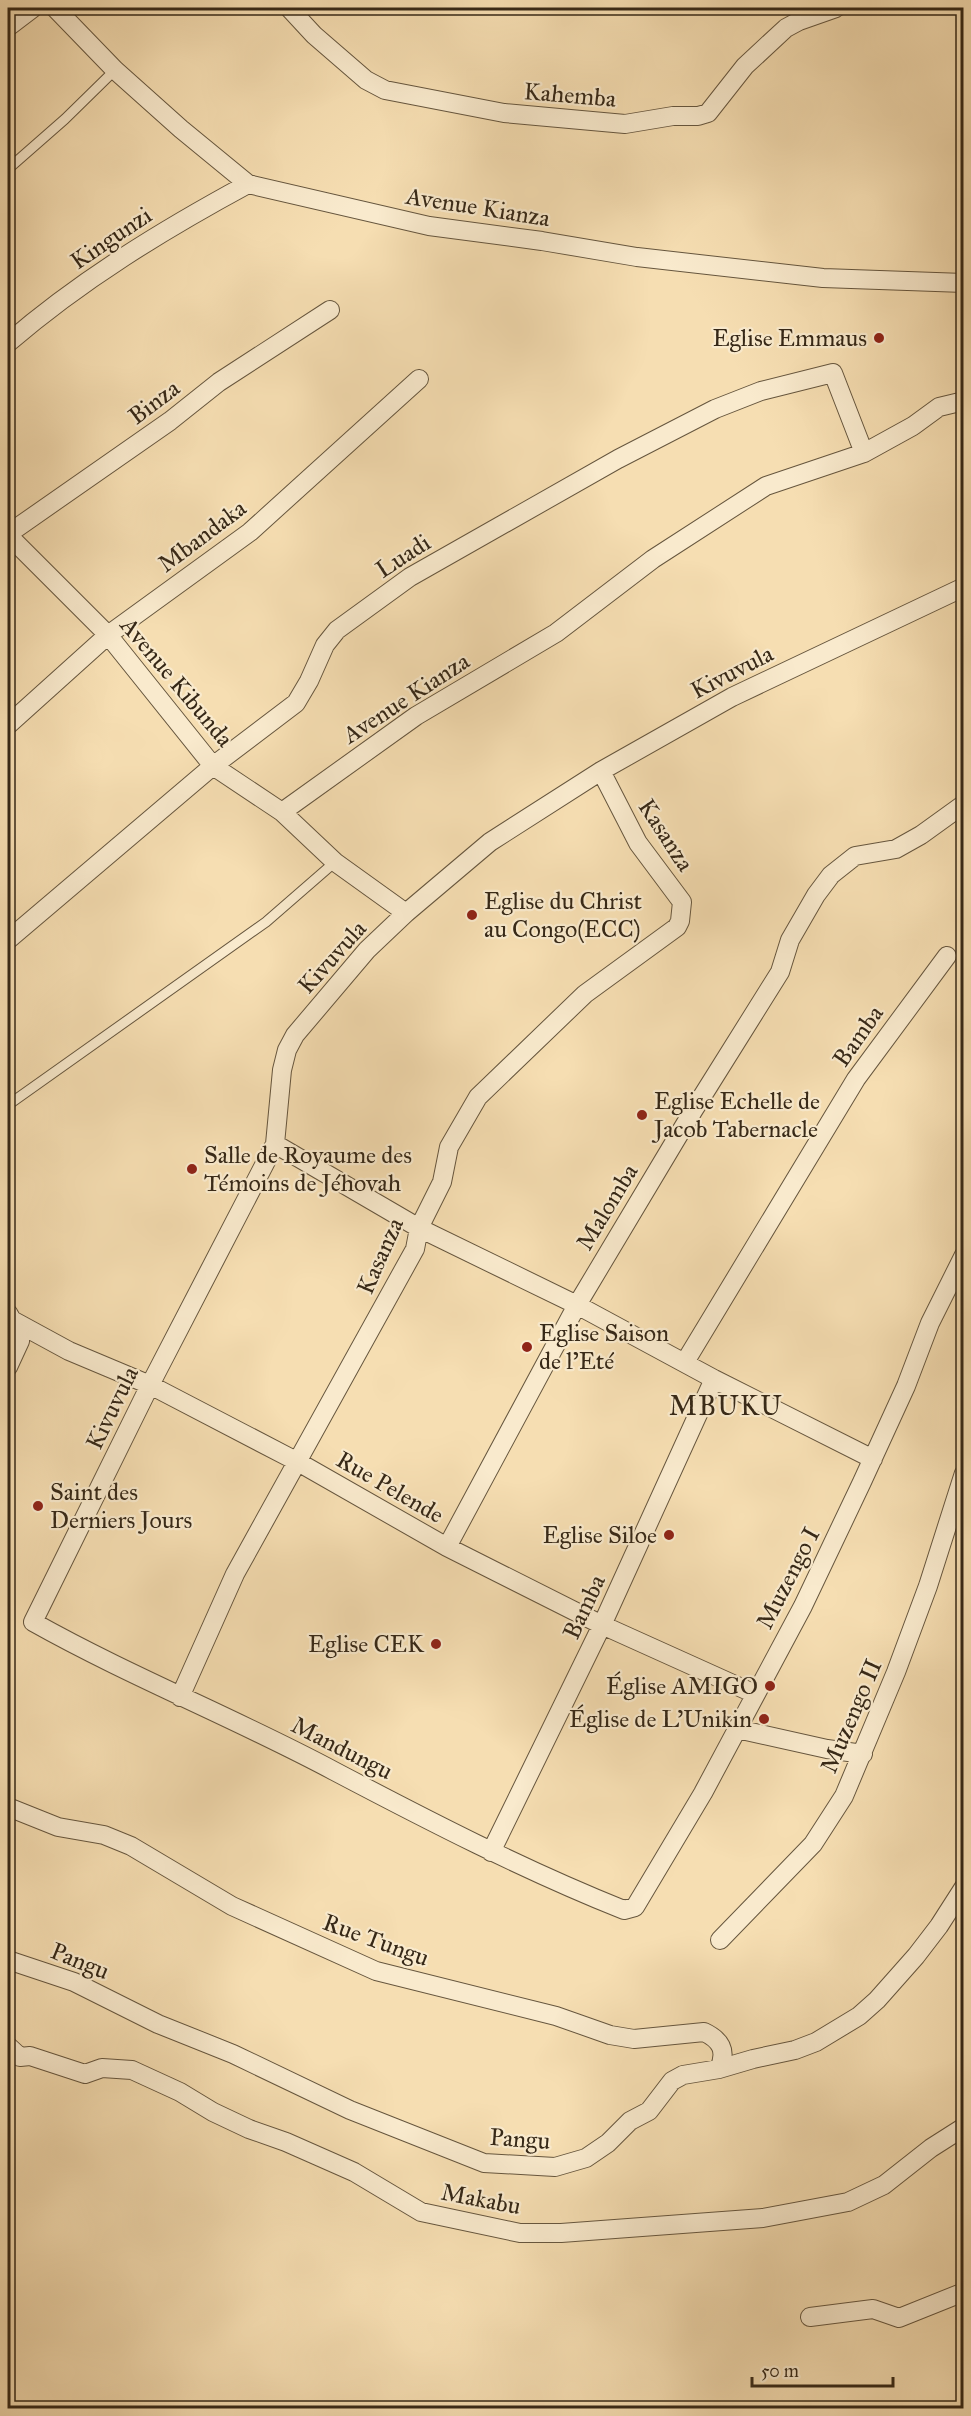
<svg xmlns="http://www.w3.org/2000/svg" width="971" height="2416" viewBox="0 0 971 2416" font-family="'IM FELL Great Primer',serif">
<style>
.lines{fill:none;stroke-linecap:round;stroke-linejoin:round}
.lane-casing{stroke:#66563e;stroke-width:11}
.street-casing{stroke:#66563e;stroke-width:20}
.lane{stroke:#f9eacd;stroke-width:9}
.street{stroke:#f9eacd;stroke-width:18}
.poi-dot{fill:#8f2418;stroke:#f9eacd;stroke-width:2}
.labels{text-anchor:middle;stroke-width:4.5;stroke-linejoin:round;paint-order:stroke}
.street-label{font-size:24px;fill:#362817;stroke:#f9eacd}
.poi-label{font-size:24px;fill:#362817;stroke:#f9eacd;text-anchor:end}
.quarter-label{font-size:27px;letter-spacing:1.5px;fill:#362817;stroke:#f9eacd}
</style>
<rect width="100%" height="100%" fill="#f6deb2"/>
<filter id="stains"><feTurbulence type="fractalNoise" baseFrequency=".00333" numOctaves="4"/><feColorMatrix values="0 0 0 0 .2 0 0 0 0 .09 0 0 0 0 .02 0 0 0 .5 -.17"/></filter>
<radialGradient id="worn" r=".72"><stop offset=".6" stop-color="#630" stop-opacity="0"/><stop offset="1" stop-color="#630" stop-opacity=".3"/></radialGradient>
<g class="lines">
<g class="lane-casing">
<path id="lane" d="M 8,169 L 65,119 L 115,70
M 8,1105 L 266,922 L 335,862"/>
</g>
<g class="street-casing">
<path id="street" d="M 55,8 L 115,70 L 181,129 L 248,184 L 429,226 L 542,241 L 637,257 L 823,278 L 964,283
M 289,8 L 314,35 L 366,80 L 385,90 L 504,113 L 625,124 L 673,116 L 698,116 L 708,113 L 745,66 L 786,28 L 799,21 L 836,8
M 8,27 L 33,8
M 8,343 C 81,280 163,230 248,184
M 8,534 L 170,421 L 219,382 L 330,310
M 8,535 L 108,635 L 213,766 L 282,812 L 335,862 L 406,913
M 964,587 L 732,697 L 601,771 L 490,842 L 406,913 L 367,950 L 295,1035 L 287,1050 L 282,1070 L 275,1144 L 150,1385 L 33,1622 C 131,1677 235,1718 334,1771 C 429,1821 524,1870 624,1910 L 635,1907 L 703,1793 L 803,1606 L 862,1482 L 906,1386 L 930,1323 L 964,1255
M 8,725 L 108,635 L 250,532 L 419,379
M 282,812 L 416,716 L 556,633 L 653,559 L 766,486 L 864,453 L 913,426 L 939,407 L 964,401
M 8,940 L 213,766 L 296,703 L 309,681 L 325,645 L 337,630 L 410,577 L 618,459 L 715,409 L 761,391 L 833,373 L 864,453
M 275,1144 L 419,1228 L 577,1305 L 714,1379 L 873,1459
M 8,1313 L 12,1320 L 69,1351 L 150,1385 L 298,1462 L 447,1547 L 602,1625 L 755,1694
M 685,1362 L 856,1079 L 947,956
M 8,1367 L 20,1341 L 12,1320 L 10,1322
M 447,1547 L 577,1305 L 693,1111 L 780,972 L 790,940 L 816,895 L 831,875 L 855,856 L 896,849 L 921,835 L 964,804
M 180,1697 L 235,1574 L 415,1249 L 419,1228 L 442,1182 L 449,1147 L 478,1097 L 585,994 L 677,927 L 680,921 L 682,902 L 638,843 L 601,771
M 737,1729 L 827,1749 L 863,1754
M 8,1807 L 58,1827 L 104,1835 L 131,1846 L 232,1906 L 376,1971 L 556,2016 L 610,2035 L 634,2039 L 704,2032 C 721,2040 727,2051 719,2069
M 491,1852 L 602,1625 L 714,1379
M 720,1940 L 813,1844 L 844,1796 L 896,1672 L 928,1586 L 964,1473
M 8,1960 L 74,1982 L 158,2024 L 233,2054 L 350,2110 L 484,2163 L 555,2167 L 586,2158 L 608,2143 L 630,2121 L 649,2111 L 672,2081 L 683,2075 L 719,2069 L 753,2059 L 795,2050 L 816,2042 L 859,2016 L 877,2000 L 916,1956 L 939,1926 L 964,1887
M 8,2046 L 20,2057 L 30,2056 L 85,2074 L 102,2068 L 132,2070 L 180,2092 L 213,2112 L 249,2129 L 286,2142 L 354,2172 L 421,2212 L 520,2233 L 561,2233 L 763,2218 L 848,2202 L 884,2185 L 931,2148 L 964,2127
M 810,2317 L 873,2309 L 899,2318 L 964,2292"/>
</g>
<use href="#lane" class="lane"/>
<use href="#street" class="street"/>
</g>
<g class="poi-dot">
<circle cx="879" cy="338" r="6"/>
<circle cx="472" cy="915" r="6"/>
<circle cx="642" cy="1115" r="6"/>
<circle cx="192" cy="1169" r="6"/>
<circle cx="527" cy="1347" r="6"/>
<circle cx="38" cy="1506" r="6"/>
<circle cx="669" cy="1535" r="6"/>
<circle cx="436" cy="1644" r="6"/>
<circle cx="770" cy="1686" r="6"/>
<circle cx="764" cy="1719" r="6"/>
</g>
<g class="labels">
<g class="street-label">
<text transform="translate(570 95) rotate(5)" y="8">Kahemba</text>
<text transform="translate(478 207) rotate(9)" y="8">Avenue Kianza</text>
<text transform="translate(111 238) rotate(-34)" y="8">Kingunzi</text>
<text transform="translate(154 402) rotate(-37)" y="8">Binza</text>
<text transform="translate(202 536) rotate(-37)" y="8">Mbandaka</text>
<text transform="translate(403 556) rotate(-33)" y="8">Luadi</text>
<text transform="translate(732 672) rotate(-27)" y="8">Kivuvula</text>
<text transform="translate(177 682) rotate(50)" y="8">Avenue Kibunda</text>
<text transform="translate(406 698) rotate(-33)" y="8">Avenue Kianza</text>
<text transform="translate(666 835) rotate(57)" y="8">Kasanza</text>
<text transform="translate(332 957) rotate(-48)" y="8">Kivuvula</text>
<text transform="translate(858 1036) rotate(-55)" y="8">Bamba</text>
<text transform="translate(607 1207) rotate(-59)" y="8">Malomba</text>
<text transform="translate(380 1256) rotate(-66)" y="8">Kasanza</text>
<text transform="translate(112 1408) rotate(-64)" y="8">Kivuvula</text>
<text transform="translate(390 1487) rotate(30)" y="8">Rue Pelende</text>
<text transform="translate(788 1578) rotate(-63)" y="8">Muzengo I</text>
<text transform="translate(584 1607) rotate(-65)" y="8">Bamba</text>
<text transform="translate(851 1716) rotate(-67)" y="8">Muzengo II</text>
<text transform="translate(342 1748) rotate(27)" y="8">Mandungu</text>
<text transform="translate(376 1940) rotate(20)" y="8">Rue Tungu</text>
<text transform="translate(80 1961) rotate(22)" y="8">Pangu</text>
<text transform="translate(520 2139) rotate(4)" y="8">Pangu</text>
<text transform="translate(481 2199) rotate(11)" y="8">Makabu</text>
</g>
<g class="poi-label">
<text x="867" y="346">Eglise Emmaus</text>
<text x="484" y="909" text-anchor="start">Eglise du Christ<tspan x="484" dy="28">au Congo(ECC)</tspan></text>
<text x="654" y="1109" text-anchor="start">Eglise Echelle de<tspan x="654" dy="28">Jacob Tabernacle</tspan></text>
<text x="204" y="1163" text-anchor="start">Salle de Royaume des<tspan x="204" dy="28">Témoins de Jéhovah</tspan></text>
<text x="539" y="1341" text-anchor="start">Eglise Saison<tspan x="539" dy="28">de l'Eté</tspan></text>
<text x="50" y="1500" text-anchor="start">Saint des<tspan x="50" dy="28">Derniers Jours</tspan></text>
<text x="657" y="1543">Eglise Siloe</text>
<text x="424" y="1652">Eglise CEK</text>
<text x="758" y="1694">Église AMIGO</text>
<text x="752" y="1727">Église de L'Unikin</text>
</g>
<g class="quarter-label">
<text x="726" y="1415">MBUKU</text>
</g>
</g>
<rect width="971" height="2416" fill="none" stroke="#f6deb2" stroke-width="30"/>
<rect x="9" y="9" width="953" height="2398" fill="none" stroke="#362817" stroke-width="3"/>
<rect x="15" y="15" width="941" height="2386" fill="none" stroke="#362817" stroke-width="1.5"/>
<path d="M752 2377v9h141v-9" fill="none" stroke="#362817" stroke-width="3"/>
<text x="761" y="2377" font-size="18" fill="#362817" stroke="#f9eacd" stroke-width="4.5" paint-order="stroke">50 m</text>
<rect width="100%" height="100%" filter="url(#stains)"/>
<rect width="100%" height="100%" fill="url(#worn)"/>
</svg>
